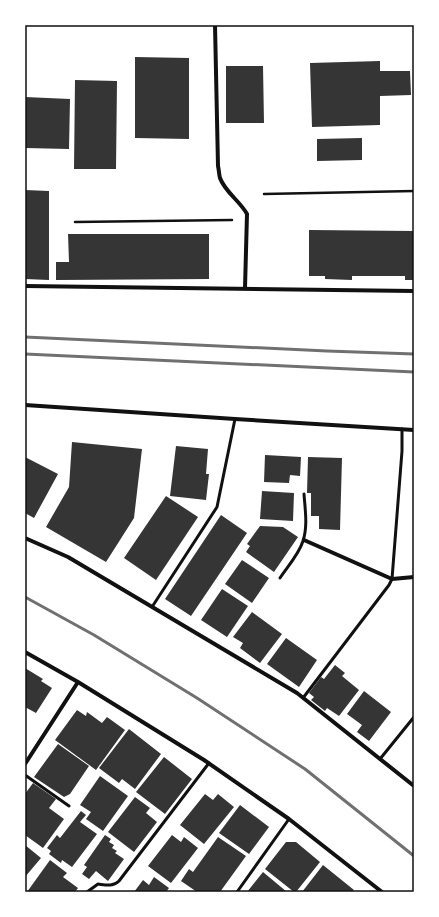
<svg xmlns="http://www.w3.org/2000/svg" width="439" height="917" viewBox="0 0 439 917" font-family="Poppins,sans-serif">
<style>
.building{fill:#353535}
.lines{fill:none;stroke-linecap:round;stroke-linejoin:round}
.path{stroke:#111;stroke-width:2.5}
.service{stroke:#111;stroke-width:3}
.minor{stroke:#111;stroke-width:4}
.rail{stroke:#707070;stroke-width:3}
.neatline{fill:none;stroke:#111;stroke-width:1.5}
</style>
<rect width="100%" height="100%" fill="#fff"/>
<path class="building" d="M 135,57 L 189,58 L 189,139 L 135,138 Z
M 380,61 L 380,71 L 410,71 L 411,95 L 380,96 L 380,125 L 312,127 L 310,63 Z
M 226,66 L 263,66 L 264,123 L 226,123 Z
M 75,80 L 117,81 L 116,169 L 74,169 Z
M 25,97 L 70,99 L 69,149 L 25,148 Z
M 362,138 L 362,160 L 317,161 L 317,139 Z
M 25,190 L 49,191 L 49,280 L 25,279 Z
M 309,230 L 414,231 L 414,280 L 405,280 L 405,276 L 352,276 L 352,280 L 325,279 L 325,276 L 309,276 Z
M 68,234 L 209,234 L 209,279 L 56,280 L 56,262 L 69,262 Z
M 72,442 L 142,449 L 134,518 L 106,562 L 46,527 L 69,487 Z
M 176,446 L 208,449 L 206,474 L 209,474 L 206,500 L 170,496 Z
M 265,455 L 301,457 L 300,476 L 290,475 L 289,483 L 264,482 Z
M 25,457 L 58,474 L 34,518 L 25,513 Z
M 308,457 L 342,458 L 340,530 L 319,529 L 319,516 L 311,516 L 311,493 L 307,493 Z
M 262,491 L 294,493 L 293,521 L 260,519 Z
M 166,496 L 198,517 L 156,580 L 124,558 Z
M 221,515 L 247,533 L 191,616 L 165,599 Z
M 260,526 L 283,527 L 298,537 L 274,572 L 246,552 L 250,546 L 247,544 Z
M 242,560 L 269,578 L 252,603 L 225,584 Z
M 222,589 L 248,606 L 227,637 L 201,620 Z
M 252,612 L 282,634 L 260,663 L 240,648 L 243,643 L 233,637 Z
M 286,638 L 317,660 L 299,687 L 267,664 Z
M 335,665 L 345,673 L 342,676 L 359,690 L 339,716 L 327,708 L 325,711 L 311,700 L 314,697 L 309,693 L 321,677 L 324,679 Z
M 25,668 L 43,679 L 41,681 L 52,688 L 36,713 L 25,707 Z
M 364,691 L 391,712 L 369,741 L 357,732 L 362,725 L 347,714 Z
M 77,710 L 86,716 L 87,712 L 102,723 L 107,717 L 125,730 L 96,770 L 55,740 Z
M 129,729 L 161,754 L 135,789 L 122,779 L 119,783 L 99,768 Z
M 58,744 L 89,766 L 70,794 L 64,797 L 34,777 Z
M 164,757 L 192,779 L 165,814 L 136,792 Z
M 100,776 L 128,796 L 103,831 L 86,819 L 91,812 L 80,805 Z
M 33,783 L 56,799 L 49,808 L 64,819 L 43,848 L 25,835 L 25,794 Z
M 205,794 L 213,800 L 218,794 L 234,807 L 204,844 L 180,825 Z
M 135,797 L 150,808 L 146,813 L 157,822 L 134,852 L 108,832 Z
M 240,805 L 269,827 L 249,854 L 219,833 Z
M 81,811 L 86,815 L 80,822 L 97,834 L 72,867 L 62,860 L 61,863 L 49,854 L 51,851 L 47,848 L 57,835 L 60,838 Z
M 105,835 L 111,839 L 109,842 L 114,845 L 112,848 L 117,851 L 115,853 L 124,859 L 108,881 L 96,871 L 89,879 L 82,874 L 87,867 L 84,865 Z
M 172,835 L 181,842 L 184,837 L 198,848 L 171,883 L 148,866 Z
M 218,837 L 246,856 L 220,892 L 197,892 L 181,881 L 189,869 L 193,872 Z
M 286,842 L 296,842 L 320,862 L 296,892 L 294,892 L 265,869 Z
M 25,845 L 41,858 L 25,877 Z
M 50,860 L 67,873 L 63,877 L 78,888 L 75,892 L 27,892 Z
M 323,865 L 354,890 L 352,892 L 302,892 Z
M 263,872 L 287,892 L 247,892 Z
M 154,877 L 169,888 L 166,892 L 134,892 L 143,880 L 149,885 Z"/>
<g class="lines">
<path class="path" d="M 264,194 L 414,191
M 75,222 L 232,220"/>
<path class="service" d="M 280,578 C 288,566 299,554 303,541 C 308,526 305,509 304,494
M 152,607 L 217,507 L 235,419
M 303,698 L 389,585 L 392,579 L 402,451 L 402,429
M 380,759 L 414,717
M 25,775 L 69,806
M 87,892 L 98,884 C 106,885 113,887 119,881 L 209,763
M 237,892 L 289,819"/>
<path class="minor" d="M 215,25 L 218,166 C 219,170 219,175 220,178 C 225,192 240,201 247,214 L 245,288
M 25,286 L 414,291
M 25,405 L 235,419 L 414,430
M 25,538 L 68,557 L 297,693 L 414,786
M 304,540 L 392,579 L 414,577
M 25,652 L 78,682 L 204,760 L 289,819 L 382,892
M 25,764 L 78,682"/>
<path class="rail" d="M 25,337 L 327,351 L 414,354
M 25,354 L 414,372
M 25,597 L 94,635 L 197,698 L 305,769 L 414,856"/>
</g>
<rect width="439" height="917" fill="none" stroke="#ffffff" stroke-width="52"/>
<rect x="26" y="26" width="387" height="865" class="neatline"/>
</svg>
